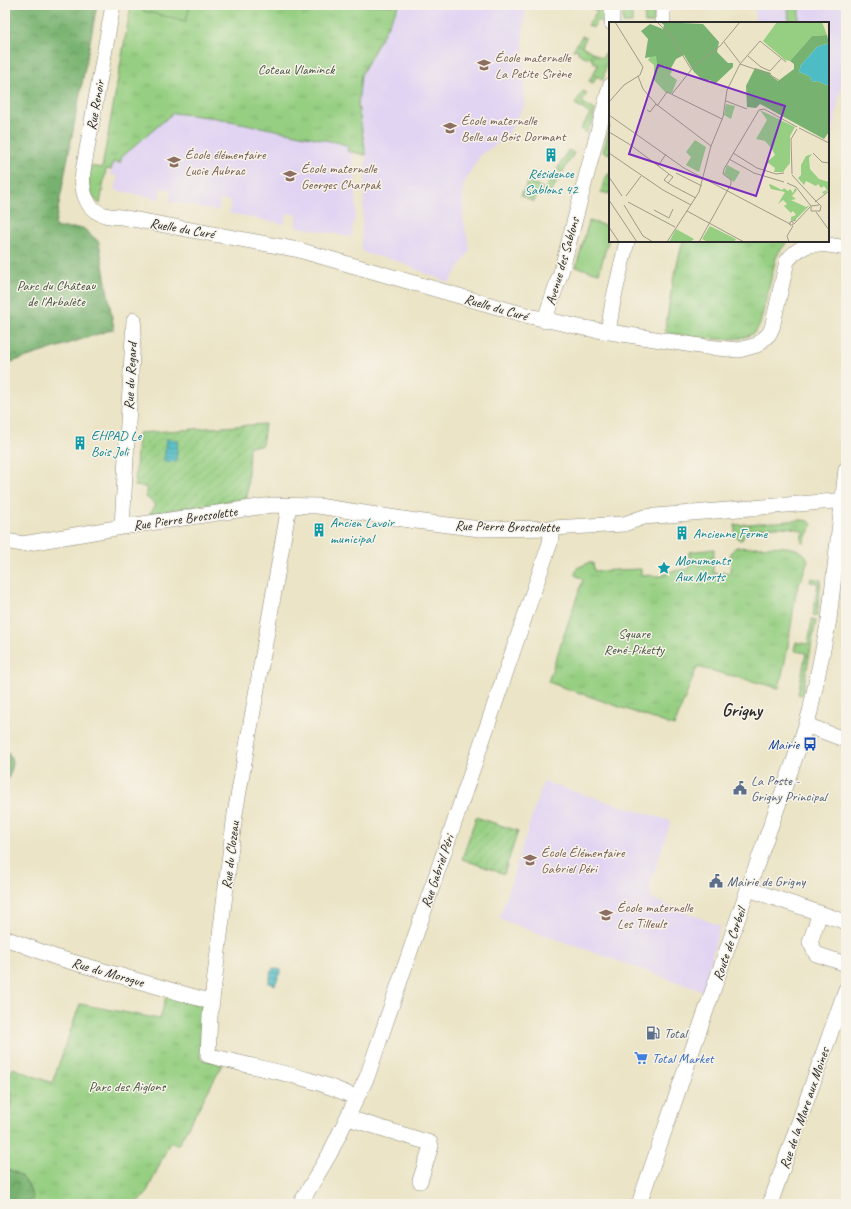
<svg xmlns="http://www.w3.org/2000/svg" width="851" height="1209" viewBox="0 0 851 1209" font-family="Caveat,sans-serif">
<style>
.built{fill:#e1d4f3}
.grass{fill:url(#grass-tufts);stroke:#607d56}
.forest{fill:url(#forest-crowns);stroke:#526e4e}
.garden{fill:url(#garden-furrows);stroke:#607d56}
.pitch{fill:#96cf82;stroke:#607d56}
.water{fill:url(#water-rules);stroke:#3c7478}
.lines{fill:none;stroke-linecap:round;stroke-linejoin:round}
.minor-casing{stroke:#8b8878;stroke-width:16}
.minor{stroke:#fff;stroke-width:15}
.labels{text-anchor:middle;stroke-width:3;stroke-linejoin:round;paint-order:stroke}
.education-label{font-size:14px;fill:#785e54;stroke:#f7f3e8;text-anchor:start}
.park-label{font-size:14px;fill:#465441;stroke:#f7f3e8}
.street-label{font-size:14px;fill:#2b2b2b;stroke:#f7f3e8}
.culture-label{font-size:14px;fill:#0d838f;stroke:#f7f3e8;text-anchor:start}
.transit-label{font-size:14px;fill:#164399;stroke:#f7f3e8;text-anchor:end}
.service-label{font-size:14px;fill:#4e5e75;stroke:#f7f3e8;text-anchor:start}
.shop-label{font-size:14px;fill:#366cbe;stroke:#f7f3e8;text-anchor:start}
.district-label{font-size:18px;font-weight:bold;fill:#2b2b2b;stroke:#f7f3e8}
.inset-road{fill:none;stroke:#9e9a88;stroke-width:1}
.view{fill:#7b2cbf;fill-opacity:0.15;stroke:#7b2cbf;stroke-width:2}
.inset-edge{fill:none;stroke:#2b2b2b;stroke-width:2}
</style>
<defs>
<pattern id="grass-tufts" width="24" height="20" patternUnits="userSpaceOnUse"><rect width="24" height="20" fill="#96cf82"/><path d="M3 7l-1-3M5 7V3M7 7l1-3M15 17l-1-3M17 17v-4M19 17l1-3" fill="none" stroke="#81b270"/></pattern>
<pattern id="forest-crowns" width="20" height="18" patternUnits="userSpaceOnUse"><rect width="20" height="18" fill="#78b270"/><path d="M2 6a3 3 0 1 1 6 0M12 15a3 3 0 1 1 6 0" fill="none" stroke="#63915c"/></pattern>
<pattern id="garden-furrows" width="10" height="10" patternUnits="userSpaceOnUse"><rect width="10" height="10" fill="#96cf82"/><path d="M-1 1l2-2M0 10L10 0M9 11l2-2" fill="none" stroke="#81b270"/></pattern>
<pattern id="water-rules" width="6" height="5" patternUnits="userSpaceOnUse"><rect width="6" height="5" fill="#4ebcc5"/><path d="M0 2.5h6" fill="none" stroke="#4199a0"/></pattern>
</defs>
<rect width="100%" height="100%" fill="#f7f3e8"/>
<filter id="ink" filterUnits="userSpaceOnUse"><feTurbulence type="fractalNoise" baseFrequency=".025" numOctaves="2"/><feDisplacementMap in="SourceGraphic" scale="8" xChannelSelector="R" yChannelSelector="G"/><feConvolveMatrix kernelMatrix="1 2 1 2 8 2 1 2 1" color-interpolation-filters="sRGB"/></filter>
<filter id="wash" filterUnits="userSpaceOnUse"><feTurbulence type="fractalNoise" baseFrequency=".012" numOctaves="4" result="noise"/><feDisplacementMap in="SourceGraphic" scale="16" xChannelSelector="R" yChannelSelector="G"/><feGaussianBlur stdDeviation="0.9" result="paint"/><feColorMatrix in="noise" values="0 0 0 0 0 0 0 0 0 0 0 0 0 0 0 0 0 1.4 0 .05"/><feComposite in="paint" operator="in"/></filter>
<g filter="url(#wash)">
<rect width="100%" height="100%" fill="#ebe4c6"/>
<path class="built" d="M 399,5 L 526,5 L 523,38 L 525,104 L 505,139 L 480,155 L 463,185 L 463,219 L 470,250 L 449,283 L 392,259 L 367,254 L 361,249 L 366,155 L 358,105 L 361,75 Z
M 755,5 L 846,5 L 846,59 L 833,130 L 828,147 L 828,23 L 755,23 Z
M 173,113 L 216,118 L 340,143 L 348,146 L 348,151 L 353,153 L 353,167 L 356,185 L 356,210 L 351,237 L 295,226 L 297,215 L 287,213 L 284,224 L 229,213 L 231,201 L 220,200 L 218,211 L 169,201 L 171,190 L 161,188 L 159,199 L 115,190 L 118,176 L 110,175 L 113,162 L 120,163 L 122,157 Z
M 543,782 L 671,821 L 649,889 L 652,899 L 720,926 L 703,991 L 499,919 Z"/>
<path class="grass" d="M 131,5 L 399,5 L 361,75 L 358,105 L 366,155 L 347,151 L 348,146 L 340,143 L 216,118 L 173,113 L 122,157 L 120,163 L 113,162 L 111,170 L 106,169 L 100,204 C 86,193 89,182 90,166 L 102,168 Z
M 590,5 L 604,5 L 605,24 L 597,20 L 593,28 L 588,25 L 597,11 L 590,7 Z
M 622,5 L 632,5 L 632,23 L 623,23 Z
M 644,5 L 654,5 L 654,23 L 645,23 Z
M 788,5 L 799,5 L 799,23 L 789,23 Z
M 582,36 L 586,38 L 582,46 L 602,58 L 606,52 L 606,66 L 603,80 L 597,76 L 593,83 L 589,81 L 598,65 L 592,61 L 592,57 L 587,58 L 578,53 L 578,49 L 573,50 Z
M 583,91 L 587,93 L 582,102 L 595,110 L 593,121 L 586,133 L 581,129 L 590,114 L 575,104 Z
M 610,126 L 610,154 L 603,152 Z
M 568,150 L 574,153 L 562,173 L 557,170 Z
M 610,172 L 610,194 L 601,192 L 604,180 Z
M 554,175 L 559,178 L 548,197 L 539,192 L 533,202 L 521,195 L 529,181 L 545,189 Z
M 683,241 L 788,241 L 779,252 L 776,258 L 760,324 C 758,329 755,333 750,335 C 733,344 688,336 668,333 L 665,331 L 673,280 Z
M 802,520 L 808,521 L 812,524 L 803,543 L 801,540 L 803,531 C 785,524 764,528 746,530 L 742,540 L 738,539 L 735,535 L 735,525 Z
M 736,547 C 754,550 800,538 808,560 L 796,593 L 787,652 L 779,688 L 697,667 L 674,726 L 548,682 L 583,579 L 575,575 L 577,568 L 588,563 L 593,563 L 594,571 L 641,569 L 641,575 L 661,576 L 672,571 L 689,569 L 689,552 L 714,549 L 713,573 L 730,573 L 731,552 Z
M 811,578 L 821,580 L 817,616 L 813,615 L 818,583 L 810,582 Z
M 812,619 L 816,620 L 802,695 L 798,694 L 806,653 L 795,651 L 794,649 L 796,642 L 808,644 Z
M 166,997 L 202,1005 L 200,1059 L 223,1064 L 178,1145 L 170,1142 L 145,1196 C 131,1208 118,1202 101,1201 L 97,1204 L 5,1204 L 5,1084 L 13,1068 L 52,1083 L 80,1004 L 160,1019 Z"/>
<path class="forest" d="M 5,5 L 97,5 L 55,225 L 58,228 L 83,228 L 99,242 L 114,329 L 5,364 Z
M 5,749 C 17,764 12,769 5,786 Z
M 5,1088 L 11,1094 L 12,1103 L 5,1116 Z
M 5,1169 C 23,1173 27,1181 33,1198 L 29,1204 L 5,1204 Z"/>
<path class="garden" d="M 265,424 L 262,446 L 249,446 L 247,498 L 149,514 L 156,505 L 146,497 L 146,487 L 135,486 L 138,433 Z
M 476,817 L 518,831 L 504,874 L 462,859 Z"/>
<path class="pitch" d="M 145,5 L 190,5 L 186,21 L 143,11 Z
M 589,221 L 610,227 L 610,234 L 599,273 L 576,267 Z"/>
<path class="water" d="M 166,439 L 178,440 L 176,462 L 164,461 Z
M 273,968 L 281,970 L 275,985 L 268,983 Z"/>
</g>
<g filter="url(#ink)">
<g class="lines">
<g class="minor-casing">
<path id="minor" d="M 113,5 L 83,171 C 81,189 85,210 105,215 C 110,217 116,216 121,217 L 299,250 L 529,316 L 584,328 L 706,347 L 739,350 L 757,345 L 769,334 L 772,328 L 787,261 C 804,239 822,243 846,248
M 612,5 L 612,23
M 663,5 L 663,23
M 545,321 L 548,310 L 561,272 L 610,86
M 608,332 L 613,301 L 627,241
M 289,506 L 235,814 L 210,1016 L 208,1055 C 257,1069 310,1075 356,1098
M 122,527 L 134,320
M 5,541 L 23,544 L 122,527 L 272,505 L 318,506 L 416,521 L 480,529 L 552,528 L 624,524 L 644,517 L 846,500
M 806,725 L 846,740
M 748,889 L 846,922
M 820,913 L 810,942 L 816,954 L 846,964
M 5,938 L 55,957 L 212,1002
M 348,1118 L 430,1143 L 431,1146 L 420,1181
M 300,1204 L 329,1155 L 367,1077 L 550,543 L 552,528
M 639,1204 L 748,889 L 800,744 L 810,712 L 829,620 L 846,469
M 770,1204 L 846,989"/>
</g>
<use href="#minor" class="minor"/>
</g>
</g>
<defs>
<g id="school-bare" transform="scale(1.08)"><path d="M0-5L7-2L0 1L-7-2ZM-4 1L0 2.5L4 1V4Q0 6-4 4Z" fill="#8d6e63" stroke="#f7f3e8" stroke-width="2.5" paint-order="stroke"/></g>
<g id="building-bare" transform="scale(1.08)"><path d="M-4-6H4V6H1V3H-1V6H-4ZM-2.5-4.3h1.7v1.8h-1.7ZM.8-4.3h1.7v1.8H.8ZM-2.5-1h1.7V.8h-1.7ZM.8-1h1.7V.8H.8Z" fill="#0f9aa8" stroke="#f7f3e8" stroke-width="2.5" paint-order="stroke"/></g>
<g id="sight-bare" transform="scale(1.08)"><path d="M0-6L1.8-2.2L6-1.7L2.9 1.2L3.7 5.4L0 3.3L-3.7 5.4L-2.9 1.2L-6-1.7L-1.8-2.2Z" fill="#0f9aa8" stroke="#f7f3e8" stroke-width="2.5" paint-order="stroke"/></g>
<g id="bus-bare" transform="scale(1.08)"><path d="M-5-6H5V4H4V6H2V4H-2V6H-4V4H-5ZM-3.5-4V0h7V-4ZM-3.5 1.2v1.5H-2V1.2ZM2 1.2v1.5H3.5V1.2Z" fill="#1a4fb4" stroke="#f7f3e8" stroke-width="2.5" paint-order="stroke"/></g>
<g id="civic-bare" transform="scale(1.08)"><path d="M-.6-6.5H3V-4.5H.6V-3L4-1V1h2V6H-6V1h2V-1L-.6-3ZM-1.2 2.5V6h2.4V2.5Z" fill="#5c6f8a" stroke="#f7f3e8" stroke-width="2.5" paint-order="stroke"/></g>
<g id="fuel-bare" transform="scale(1.08)"><path d="M-5.5-6h7V0h2V4h1.3V-2.5L3-4.5l.8-.8L6-3V5H2.5V1h-1V6h-7ZM-4.2-4.7v3.2H.2V-4.7Z" fill="#5c6f8a" stroke="#f7f3e8" stroke-width="2.5" paint-order="stroke"/></g>
<g id="supermarket-bare" transform="scale(1.08)"><path d="M-6-5.5h2.5l.6 2H6L4.5 2H-2.5L-4.4-4H-6ZM-1.5 3.2a1.3 1.3 0 1 0 .1 0ZM3 3.2a1.3 1.3 0 1 0 .1 0Z" fill="#3f7fe0" stroke="#f7f3e8" stroke-width="2.5" paint-order="stroke"/></g>
</defs>
<g fill-rule="evenodd">
<use href="#school-bare" x="484" y="65"/>
<use href="#school-bare" x="450" y="128"/>
<use href="#building-bare" x="551" y="155"/>
<use href="#school-bare" x="174" y="162"/>
<use href="#school-bare" x="290" y="176"/>
<use href="#building-bare" x="80" y="443"/>
<use href="#building-bare" x="319" y="530"/>
<use href="#building-bare" x="682" y="533"/>
<use href="#sight-bare" x="664" y="568"/>
<use href="#bus-bare" x="810" y="744"/>
<use href="#civic-bare" x="740" y="788"/>
<use href="#school-bare" x="530" y="860"/>
<use href="#civic-bare" x="716" y="881"/>
<use href="#school-bare" x="606" y="915"/>
<use href="#fuel-bare" x="653" y="1033"/>
<use href="#supermarket-bare" x="641" y="1058"/>
</g>
<g class="labels">
<g class="education-label">
<text x="495" y="62">École maternelle<tspan x="495" dy="16">La Petite Sirène</tspan></text>
<text x="461" y="125">École maternelle<tspan x="461" dy="16">Belle au Bois Dormant</tspan></text>
<text x="185" y="159">École élémentaire<tspan x="185" dy="16">Lucie Aubrac</tspan></text>
<text x="301" y="173">École maternelle<tspan x="301" dy="16">Georges Charpak</tspan></text>
<text x="541" y="857">École Élémentaire<tspan x="541" dy="16">Gabriel Péri</tspan></text>
<text x="617" y="912">École maternelle<tspan x="617" dy="16">Les Tilleuls</tspan></text>
</g>
<g class="park-label">
<text x="296" y="74">Coteau Vlaminck</text>
<text x="56" y="290">Parc du Château<tspan x="56" dy="16">de l'Arbalète</tspan></text>
<text x="634" y="638">Square<tspan x="634" dy="16">René-Piketty</tspan></text>
<text x="127" y="1091">Parc des Aiglons</text>
</g>
<g class="street-label">
<text transform="translate(95 105) rotate(-80)" y="5">Rue Renoir</text>
<text transform="translate(182 228) rotate(10)" y="5">Ruelle du Curé</text>
<text transform="translate(562 261) rotate(-74)" y="5">Avenue des Sablons</text>
<text transform="translate(496 307) rotate(16)" y="5">Ruelle du Curé</text>
<text transform="translate(130 376) rotate(-87)" y="5">Rue du Regard</text>
<text transform="translate(185 518) rotate(-8)" y="5">Rue Pierre Brossolette</text>
<text transform="translate(507 526) rotate(1)" y="5">Rue Pierre Brossolette</text>
<text transform="translate(230 855) rotate(-83)" y="5">Rue du Clozeau</text>
<text transform="translate(437 871) rotate(-71)" y="5">Rue Gabriel Péri</text>
<text transform="translate(729 944) rotate(-71)" y="5">Route de Corbeil</text>
<text transform="translate(108 972) rotate(16)" y="5">Rue du Morogue</text>
<text transform="translate(804 1108) rotate(-71)" y="5">Rue de la Mare aux Moines</text>
</g>
<g class="culture-label">
<text x="551" y="178" text-anchor="middle">Résidence<tspan x="551" dy="16">Sablons 42</tspan></text>
<text x="91" y="440">EHPAD Le<tspan x="91" dy="16">Bois Joli</tspan></text>
<text x="330" y="527">Ancien Lavoir<tspan x="330" dy="16">municipal</tspan></text>
<text x="693" y="538">Ancienne Ferme</text>
<text x="675" y="565">Monuments<tspan x="675" dy="16">Aux Morts</tspan></text>
</g>
<g class="transit-label">
<text x="799" y="749">Mairie</text>
</g>
<g class="service-label">
<text x="751" y="785">La Poste -<tspan x="751" dy="16">Grigny Principal</tspan></text>
<text x="727" y="886">Mairie de Grigny</text>
<text x="664" y="1038">Total</text>
</g>
<g class="shop-label">
<text x="652" y="1063">Total Market</text>
</g>
<g class="district-label">
<text x="742" y="716">Grigny</text>
</g>
</g>
<g transform="translate(609 22)">
<rect width="220" height="220" fill="#ebe4c6"/>
<path d="M 168,0 L 213,0 L 218,13 L 203,14 L 181,39 L 176,38 L 154,19 ZM 44,31 L 63,49 L 61,53 L 68,58 L 63,71 L 57,71 L 45,58 L 45,43 L 39,38 ZM 151,88 L 186,105 L 181,114 L 181,141 L 174,150 L 165,150 L 166,146 L 158,140 L 166,133 L 163,127 L 156,119 L 147,117 L 158,98 ZM 86,118 L 97,125 L 90,150 L 77,143 L 82,135 L 77,130 ZM 203,132 L 200,136 L 201,147 L 210,157 L 220,160 L 220,167 L 215,172 L 213,170 L 218,168 L 215,164 L 212,166 L 209,162 L 207,164 L 197,159 L 195,163 L 189,156 L 192,153 L 192,143 L 197,134 ZM 118,143 L 131,150 L 125,160 L 115,152 ZM 161,162 L 173,168 L 175,166 L 179,169 L 181,167 L 184,171 L 186,166 L 188,168 L 183,174 L 187,177 L 182,178 L 197,185 L 201,183 L 186,198 L 182,199 L 182,195 L 187,193 L 184,189 L 182,191 L 175,184 L 178,182 L 174,178 L 169,182 L 176,170 L 162,167 L 160,163 ZM 101,204 L 127,217 L 125,220 L 99,220 L 93,217 ZM 67,207 L 85,217 L 81,220 L 60,220 Z" fill="#96cf82"/>
<path d="M 51,0 L 94,2 L 110,20 L 108,30 L 119,41 L 124,41 L 124,45 L 106,62 L 101,58 L 95,59 L 85,50 L 75,33 L 67,37 L 61,48 L 55,43 L 49,47 L 47,34 L 36,36 L 39,17 L 32,9 L 41,2 L 54,7 L 55,3 ZM 218,13 L 220,21 L 208,25 L 192,43 L 190,50 L 200,54 L 204,60 L 208,59 L 220,64 L 220,110 L 215,117 L 151,82 L 147,86 L 138,85 L 137,64 L 146,46 L 162,51 L 161,53 L 169,59 L 185,47 L 185,42 L 181,39 L 203,14 Z" fill="#78b270"/>
<path d="M 117,82 L 126,84 L 122,97 L 115,93 Z" fill="#96cf82"/>
<path d="M 220,21 L 220,64 L 208,59 L 204,60 L 200,54 L 190,50 L 192,43 L 208,25 Z" fill="#4ebcc5"/>
<path class="inset-road" d="M 48,0 L 62,14 L 82,47M 115,20 L 131,41M 139,34 L 152,45 L 161,49 L 172,37M 131,42 L 160,52 L 171,59M 29,54 L 34,67 L 47,82 L 102,124M 63,72 L 86,43 L 111,24 L 131,0M 117,79 L 138,87M 0,80 L 15,63 L 31,53 L 34,45 L 6,0M 48,84 L 58,70 L 113,97M 38,88 L 41,90 L 47,82M 0,93 L 75,146 L 181,202M 0,93 L 1,105M 190,106 L 220,121M 0,110 L 20,122 L 60,152M 0,131 L 54,168 L 82,183M 124,131 L 148,146 L 167,152 L 175,151M 204,131 L 213,140 L 220,141M 120,137 L 145,151 L 175,160M 49,144 L 57,132M 67,151 L 93,164M 183,152 L 182,117 L 188,107M 183,153 L 205,177 L 212,184 L 211,189 L 202,189 L 202,184 L 210,183M 0,155 L 13,174M 59,161 L 64,155 L 60,152 L 55,158 L 59,161 L 64,164 L 87,176M 178,161 L 187,165 L 202,184M 17,174 L 32,154M 0,178 L 28,220M 19,180 L 66,205M 206,180 L 220,169M 15,183 L 34,214 L 44,220M 45,188 L 60,196 L 64,187M 78,189 L 135,220M 207,190 L 220,208M 184,200 L 184,203 L 181,203 L 181,200 L 187,198M 185,202 L 201,185M 0,205 L 10,220M 58,220 L 90,170 L 102,124 L 114,95 L 118,68 L 131,42 L 151,19 L 177,40M 90,220 L 122,162 L 122,158 L 114,152 L 115,147 L 150,88 L 155,87 L 188,105M 180,220 L 178,214 L 184,204"/>
<path class="view" d="M 49,43 L 176,84 L 147,174 L 20,132 Z"/>
<rect width="220" height="220" class="inset-edge"/>
</g>
<rect width="851" height="1209" fill="none" stroke="#f7f3e8" stroke-width="20"/>
</svg>
